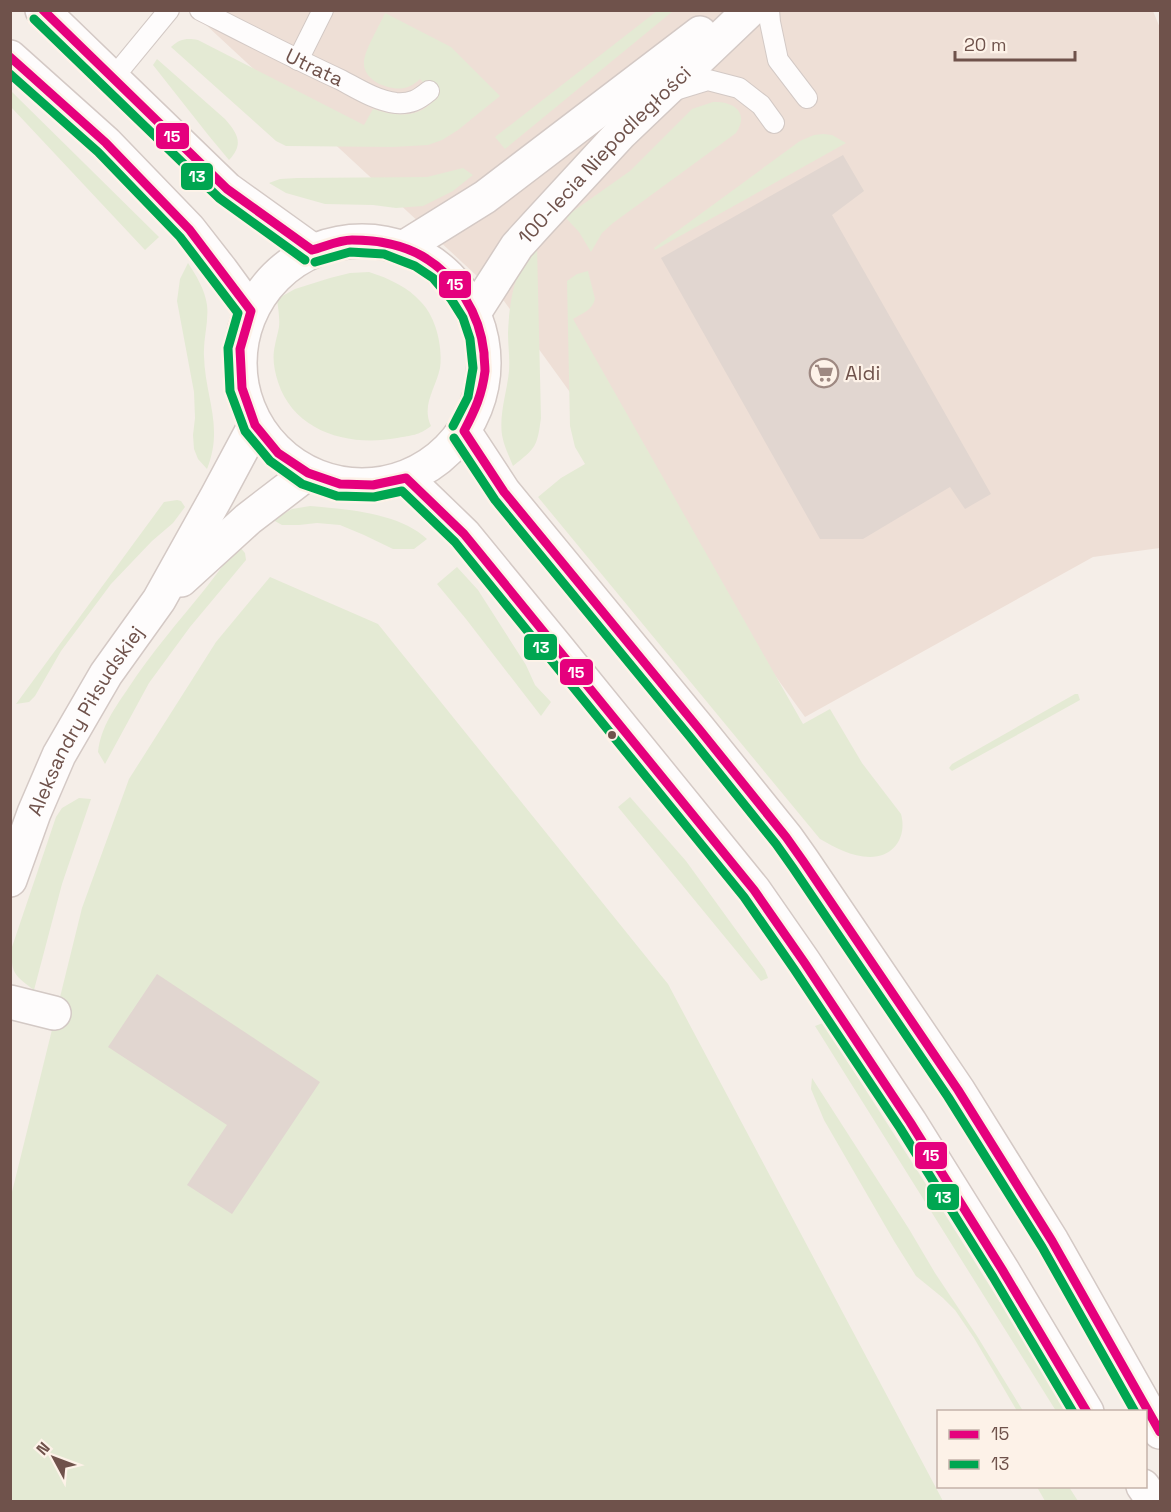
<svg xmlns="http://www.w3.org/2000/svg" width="1171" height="1512" viewBox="0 0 1171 1512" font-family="'Space Grotesk',sans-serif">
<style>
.residential{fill:#eedfd6}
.green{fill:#e4ead4}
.building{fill:#e1d6d0}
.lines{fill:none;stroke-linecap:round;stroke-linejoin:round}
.lane-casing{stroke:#d3c9c5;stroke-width:22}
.street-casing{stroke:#d3c9c5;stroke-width:36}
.secondary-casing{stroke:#d4c9c5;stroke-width:36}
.lane{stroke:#fefcfc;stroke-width:20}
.street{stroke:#fefcfc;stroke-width:33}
.secondary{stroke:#fefcfc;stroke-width:33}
.bus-1-casing{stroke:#fdf2e8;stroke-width:14}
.bus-2-casing{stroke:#fdf2e8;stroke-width:14}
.bus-1{stroke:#e5007d;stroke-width:9}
.bus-2{stroke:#00a651;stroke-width:9}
.bus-dot{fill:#6f524b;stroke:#fdf2e8;stroke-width:2}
.labels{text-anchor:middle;stroke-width:4.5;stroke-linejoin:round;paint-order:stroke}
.street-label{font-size:20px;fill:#6f524b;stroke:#fdf2e8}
.poi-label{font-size:20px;fill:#6f524b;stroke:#fdf2e8;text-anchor:start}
.line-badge{stroke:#fdf2e8;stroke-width:2}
.badge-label{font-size:16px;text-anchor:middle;font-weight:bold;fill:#fff}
</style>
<rect width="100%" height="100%" fill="#f5eee8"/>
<path class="residential" d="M 191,11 L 1153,11 L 1160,28 L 1160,548 L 1093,557 L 805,717 L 504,301 Z"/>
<path class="green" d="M 657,11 L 673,11 L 505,149 L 495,137 Z
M 385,13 L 451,47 L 500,96 L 458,130 L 442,140 L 428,145 L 393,147 L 286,146 L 276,141 L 171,47 C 180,39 186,38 198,40 L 364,125 L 373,109 C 389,114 406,118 422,110 C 428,107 433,101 438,98 L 420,79 C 416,83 410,87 404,88 C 390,91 364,81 364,64 C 363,52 380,25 385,13 Z
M 157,59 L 225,119 C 238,134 244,144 229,160 L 209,136 L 153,65 Z
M 11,91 L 159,237 L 145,250 L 11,107 Z
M 713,102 C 733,101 750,112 736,133 L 613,223 L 602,233 L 591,252 L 579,232 L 565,217 L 630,171 L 692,109 Z
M 823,134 L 832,135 L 846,143 L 655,250 L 654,248 L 800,141 L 814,135 Z
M 463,168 L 473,175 L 453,191 L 423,206 L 396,208 L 373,205 L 325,204 L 286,193 L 269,183 L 280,179 L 297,178 L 427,177 Z
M 537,247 L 541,418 C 537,447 536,448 513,466 C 509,456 504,446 502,435 C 499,414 507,392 509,371 C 510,358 508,346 508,333 C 509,310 512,281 525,261 C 528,256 533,252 537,247 Z
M 188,263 C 196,275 205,290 207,305 C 209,322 203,339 204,356 C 205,397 224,427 207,469 L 198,459 L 194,449 L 193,435 L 195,418 L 194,392 L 177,301 L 180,279 Z
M 588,271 L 595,299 C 592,311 582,313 573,319 L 803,724 L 830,709 L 862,763 L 901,814 C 907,836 895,857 870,857 C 852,857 834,847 820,839 L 538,497 L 561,478 L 585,464 L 575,447 L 570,426 L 567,281 L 577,274 Z
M 369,272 C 388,278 408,287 421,302 C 436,317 443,347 440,368 C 436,388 421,405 431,426 C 418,436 412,435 397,438 C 349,447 294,432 278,382 C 274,369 272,358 275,345 C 276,339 278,333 279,327 C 280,318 278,308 277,299 L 295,289 L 330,278 L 350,273 Z
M 177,500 L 181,501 L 185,507 L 173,523 L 152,541 L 111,584 L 61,651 L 35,696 L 29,702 L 16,704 L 164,502 Z
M 310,506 C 346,509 400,513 427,539 L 414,549 L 393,549 L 364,535 L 340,525 L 317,523 L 299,525 L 282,525 L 273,520 L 292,509 Z
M 238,545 L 245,553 L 246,560 L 190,627 L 149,683 L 105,764 L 98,752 C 101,726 115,708 129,687 C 152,652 179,621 205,589 C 216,575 227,560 238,545 Z
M 457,567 L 478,590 L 526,665 L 535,685 L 551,702 L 541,716 L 466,619 L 437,584 Z
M 270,577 L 378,624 L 668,984 L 943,1501 L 11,1502 L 11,1196 L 82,908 L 129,779 L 216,642 Z
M 1075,694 L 1078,694 L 1080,700 L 952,771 L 949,768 L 952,764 Z
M 630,797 L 686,861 L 765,970 L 768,978 L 761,981 L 618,807 Z
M 79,798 L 91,799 L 62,884 L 34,990 C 13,974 11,973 12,947 L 56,817 L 62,808 Z
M 823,1023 L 936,1200 L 1068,1411 L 1056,1411 L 815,1026 Z
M 812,1078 L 909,1229 L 935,1273 L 977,1336 L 1023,1411 L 1017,1411 L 974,1338 L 955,1310 L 943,1298 L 916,1276 L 894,1241 L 824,1120 L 811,1089 Z
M 1037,1487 L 1069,1487 L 1078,1501 L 1045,1501 Z"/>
<path class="building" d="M 843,155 L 864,191 L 832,215 L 991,494 L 965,509 L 950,487 L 863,539 L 820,539 L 661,258 Z
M 157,974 L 320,1082 L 232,1214 L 187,1185 L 227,1125 L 108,1047 Z"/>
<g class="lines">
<g class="lane-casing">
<g id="lane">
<path id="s1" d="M 200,10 C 247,34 293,58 341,80 C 358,89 377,101 396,103 C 411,104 418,100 429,91"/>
<path d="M 769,10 L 770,22 L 778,60 L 807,98"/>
<path d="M 298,60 L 323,10"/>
<path d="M 113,78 L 169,10"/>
<path d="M 672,91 L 708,80 L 739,88 L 761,105 L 774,123"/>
</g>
</g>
<g class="street-casing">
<path id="street" d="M 10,1002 L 54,1013"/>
</g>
<g class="secondary-casing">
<g id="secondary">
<path d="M 42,10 L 227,189 L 312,250"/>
<path d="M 10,57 L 106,143 L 189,229 L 221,270 L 251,311"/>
<circle cx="362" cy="363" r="122"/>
<path d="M 403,248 L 485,197 L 700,33"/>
<path id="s2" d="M 474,313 L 517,246 L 537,224 L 620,134 L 750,10"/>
<path d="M 464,431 L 504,492 L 699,729 L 786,837 L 803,861 L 958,1090 L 1052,1241 L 1160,1432"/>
<path d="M 406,478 L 464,534 L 555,645 L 754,890 L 804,962 L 910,1122 L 1003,1271 L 1087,1412"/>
<path d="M 181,580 L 248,519 L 308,473"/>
<path id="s3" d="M 10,880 L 34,813 L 59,755 L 106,674 L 159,600 L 217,496 L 255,425"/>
<path d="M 1143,1486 L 1154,1502"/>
</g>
</g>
<use href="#lane" class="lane"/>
<use href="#street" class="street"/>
<use href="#secondary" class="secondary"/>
<g class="bus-1-casing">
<path id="bus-1" d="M 43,10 L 227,189 L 312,250
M 10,57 L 106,143 L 189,229 L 251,311 L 240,349 L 242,388 L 255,425 L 278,453 L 308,473 L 340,484 L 373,485 L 406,478 L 464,534 L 754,890 L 804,962 L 910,1122 L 1003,1271 L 1087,1412
M 312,250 C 324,247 339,240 352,240 C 376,240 401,244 422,256 C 457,276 480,314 484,353 C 484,359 485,365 485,371 C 482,395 475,410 464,431
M 464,431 L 504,492 L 699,729 L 786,837 L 803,861 L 958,1090 L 1052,1241 L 1160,1432"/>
</g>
<g class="bus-2-casing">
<path id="bus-2" d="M 34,19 L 219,198 L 305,260
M 10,74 L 98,152 L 180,237 L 238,313 L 228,348 L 230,391 L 245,431 L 270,461 L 302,484 L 337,496 L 374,497 L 402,491 L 455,542 L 744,897 L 794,969 L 900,1128 L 993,1277 L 1073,1412
M 315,262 L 350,252 L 384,254 L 415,266 L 433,278 L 451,299 L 463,318 L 470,339 L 473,368 L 468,397 L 453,426
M 454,438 L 495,500 L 690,737 L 776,844 L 793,868 L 948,1097 L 1042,1247 L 1135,1412"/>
</g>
<use href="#bus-1" class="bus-1"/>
<use href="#bus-2" class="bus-2"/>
</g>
<defs>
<g id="supermarket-ring" transform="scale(1.5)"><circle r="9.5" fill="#fdf2e8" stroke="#9e8982" stroke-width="1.5"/><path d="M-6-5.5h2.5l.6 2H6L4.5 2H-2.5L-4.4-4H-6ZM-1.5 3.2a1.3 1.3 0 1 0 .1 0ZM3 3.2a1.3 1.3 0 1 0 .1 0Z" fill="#9e8982"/></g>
</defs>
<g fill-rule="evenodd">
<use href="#supermarket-ring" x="824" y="373"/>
</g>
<circle class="bus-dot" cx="612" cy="735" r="5"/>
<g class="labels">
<g class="street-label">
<text dy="7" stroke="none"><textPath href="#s1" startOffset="128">Utrata</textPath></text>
<text dy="7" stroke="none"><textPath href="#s2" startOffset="206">100-lecia Niepodległości</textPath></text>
<text dy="7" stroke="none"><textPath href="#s3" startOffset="177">Aleksandry Piłsudskiej</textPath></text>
</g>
<g class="poi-label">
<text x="845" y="380">Aldi</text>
</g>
</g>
<g class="line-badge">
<rect x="155" y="122" width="35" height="28" rx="6" fill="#e5007d"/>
<rect x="180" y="162" width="34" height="29" rx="6" fill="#00a651"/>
<rect x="438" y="270" width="34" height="29" rx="6" fill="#e5007d"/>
<rect x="523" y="633" width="35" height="28" rx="6" fill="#00a651"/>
<rect x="559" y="658" width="35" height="28" rx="6" fill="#e5007d"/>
<rect x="914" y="1141" width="34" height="29" rx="6" fill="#e5007d"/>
<rect x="926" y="1183" width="34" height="28" rx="6" fill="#00a651"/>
</g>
<g class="badge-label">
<text x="172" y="142">15</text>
<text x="197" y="182">13</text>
<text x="455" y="290">15</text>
<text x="541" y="653">13</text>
<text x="576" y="678">15</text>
<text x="931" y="1161">15</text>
<text x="943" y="1203">13</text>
</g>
<rect width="1171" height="1512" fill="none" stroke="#6f524b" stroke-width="24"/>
<rect x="937" y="1410" width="210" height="78" fill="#fdf2e8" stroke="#c4b2a9" stroke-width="1.5"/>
<rect x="949" y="1430" width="30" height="9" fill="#e5007d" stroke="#c4b2a9" stroke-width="1.5"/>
<text x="991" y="1440" font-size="18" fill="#6f524b">15</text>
<rect x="949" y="1460" width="30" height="9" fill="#00a651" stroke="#c4b2a9" stroke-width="1.5"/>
<text x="991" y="1470" font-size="18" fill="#6f524b">13</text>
<g transform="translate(54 1458) rotate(311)" stroke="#fdf2e8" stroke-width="4.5" paint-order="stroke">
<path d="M0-4.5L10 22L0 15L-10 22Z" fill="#6f524b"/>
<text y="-9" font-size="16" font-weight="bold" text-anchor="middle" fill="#6f524b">N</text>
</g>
<path d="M955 51v9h120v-9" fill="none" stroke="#6f524b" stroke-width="3"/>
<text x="964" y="51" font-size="18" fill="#6f524b" stroke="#fdf2e8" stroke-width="4.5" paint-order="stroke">20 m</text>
</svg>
